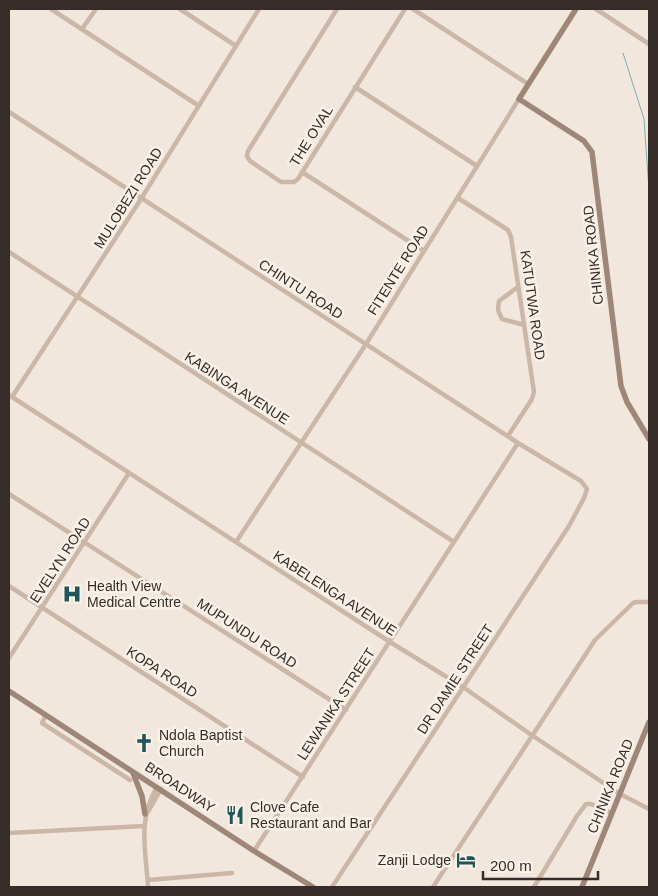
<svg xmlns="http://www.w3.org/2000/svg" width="658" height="896" viewBox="0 0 658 896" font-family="Helvetica,sans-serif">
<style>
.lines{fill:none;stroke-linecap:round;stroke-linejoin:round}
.stream{stroke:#7bafb0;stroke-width:1}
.street{stroke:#cbb7a8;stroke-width:4.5}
.secondary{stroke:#9e8679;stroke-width:5.5}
.labels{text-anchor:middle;stroke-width:5;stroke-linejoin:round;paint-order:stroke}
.street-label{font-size:14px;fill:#372d28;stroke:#faf1e9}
.poi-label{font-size:14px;fill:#372d28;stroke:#faf1e9;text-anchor:start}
</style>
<rect width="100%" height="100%" fill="#f2e7dc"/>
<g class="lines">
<path class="stream" d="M 623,53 L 644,119 L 649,190
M 649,280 L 649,282"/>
<path class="street" d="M 51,9 L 199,106
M 180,9 L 236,46
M 337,9 L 248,151 L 247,156 L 250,161 L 281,182 L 294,182 L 298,179 L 405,9
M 413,9 L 528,84
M 596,9 L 649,44
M 82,29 L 96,9
M 355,87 L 477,166
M 9,112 L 518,443 L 581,481 L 587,489 L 584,498 L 569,526 L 332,887
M 302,172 L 424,251
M 458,198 L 508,230 L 511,237 L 534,392 L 532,399 L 508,436
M 9,252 L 454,542
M 518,287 L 499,301 L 498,310 L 502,319 L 524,325
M 9,395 L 390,642 L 463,687 L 533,736 L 620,794 L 649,809
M 12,397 L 141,199 L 259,9
M 9,494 L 346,710
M 236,542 L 366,344 L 519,99
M 9,586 L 303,777
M 9,658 L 129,473
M 46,715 L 42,723 L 130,780
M 148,812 L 161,789
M 9,833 L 144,826
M 254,851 L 518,443
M 148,880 L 232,873
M 148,887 C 146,850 137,821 157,787
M 433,887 L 595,640 L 633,603 L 636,602 L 649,602
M 534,887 L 577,816 L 586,804 L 591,804 L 612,813"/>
<path class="secondary" d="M 576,9 L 519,99 L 584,141 L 592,152 L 621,386 L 627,402 L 649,439
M 9,691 L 254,851 L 313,887
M 133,773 L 142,796 L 145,814
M 582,887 L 649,722"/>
</g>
<defs>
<g id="hospital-bare" transform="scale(1.5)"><path d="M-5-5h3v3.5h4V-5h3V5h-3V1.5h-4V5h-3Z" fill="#1d5759" stroke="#faf1e9" stroke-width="2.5" paint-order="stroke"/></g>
<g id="church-bare" transform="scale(1.5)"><path d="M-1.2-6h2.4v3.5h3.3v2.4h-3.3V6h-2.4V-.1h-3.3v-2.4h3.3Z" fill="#1d5759" stroke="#faf1e9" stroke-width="2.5" paint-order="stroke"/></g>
<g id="restaurant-bare" transform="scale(1.5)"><path d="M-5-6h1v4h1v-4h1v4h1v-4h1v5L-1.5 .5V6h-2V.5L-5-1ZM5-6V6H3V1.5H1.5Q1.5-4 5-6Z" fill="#1d5759" stroke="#faf1e9" stroke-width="2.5" paint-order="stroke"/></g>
<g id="hotel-bare" transform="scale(1.5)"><path d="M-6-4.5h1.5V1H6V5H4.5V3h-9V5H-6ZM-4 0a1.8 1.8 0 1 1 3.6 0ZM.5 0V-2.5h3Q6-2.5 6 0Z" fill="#1d5759" stroke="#faf1e9" stroke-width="2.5" paint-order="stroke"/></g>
</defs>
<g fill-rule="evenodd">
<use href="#hospital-bare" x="72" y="594"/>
<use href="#church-bare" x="144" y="743"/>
<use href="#restaurant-bare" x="235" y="815"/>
<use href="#hotel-bare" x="466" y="860"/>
</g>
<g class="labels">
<g class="street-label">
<text transform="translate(311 136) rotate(-58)" y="5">THE OVAL</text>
<text transform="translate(128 198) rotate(-58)" y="5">MULOBEZI ROAD</text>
<text transform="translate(593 255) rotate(-96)" y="5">CHINIKA ROAD</text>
<text transform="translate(398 270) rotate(-58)" y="5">FITENTE ROAD</text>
<text transform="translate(301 289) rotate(33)" y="5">CHINTU ROAD</text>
<text transform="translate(533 305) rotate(82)" y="5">KATUTWA ROAD</text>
<text transform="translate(237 388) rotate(33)" y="5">KABINGA AVENUE</text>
<text transform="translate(60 560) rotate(-57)" y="5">EVELYN ROAD</text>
<text transform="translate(335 593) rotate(33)" y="5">KABELENGA AVENUE</text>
<text transform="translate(247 633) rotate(33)" y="5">MUPUNDU ROAD</text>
<text transform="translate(162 672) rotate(33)" y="5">KOPA ROAD</text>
<text transform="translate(455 679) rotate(-57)" y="5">DR DAMIE STREET</text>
<text transform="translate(336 704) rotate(-57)" y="5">LEWANIKA STREET</text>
<text transform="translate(610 786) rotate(-68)" y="5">CHINIKA ROAD</text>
<text transform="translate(180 787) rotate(33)" y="5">BROADWAY</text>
</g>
<g class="poi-label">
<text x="87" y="591">Health View<tspan x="87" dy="16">Medical Centre</tspan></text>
<text x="159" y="740">Ndola Baptist<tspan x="159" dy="16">Church</tspan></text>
<text x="250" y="812">Clove Cafe<tspan x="250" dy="16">Restaurant and Bar</tspan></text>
<text x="451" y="865" text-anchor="end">Zanji Lodge</text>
</g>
</g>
<rect width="658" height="896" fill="none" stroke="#372d28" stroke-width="20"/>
<path d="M483 871v8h115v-8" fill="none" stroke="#372d28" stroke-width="2.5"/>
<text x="490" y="871" font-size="15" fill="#372d28" stroke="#faf1e9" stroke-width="4" paint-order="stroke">200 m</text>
</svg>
